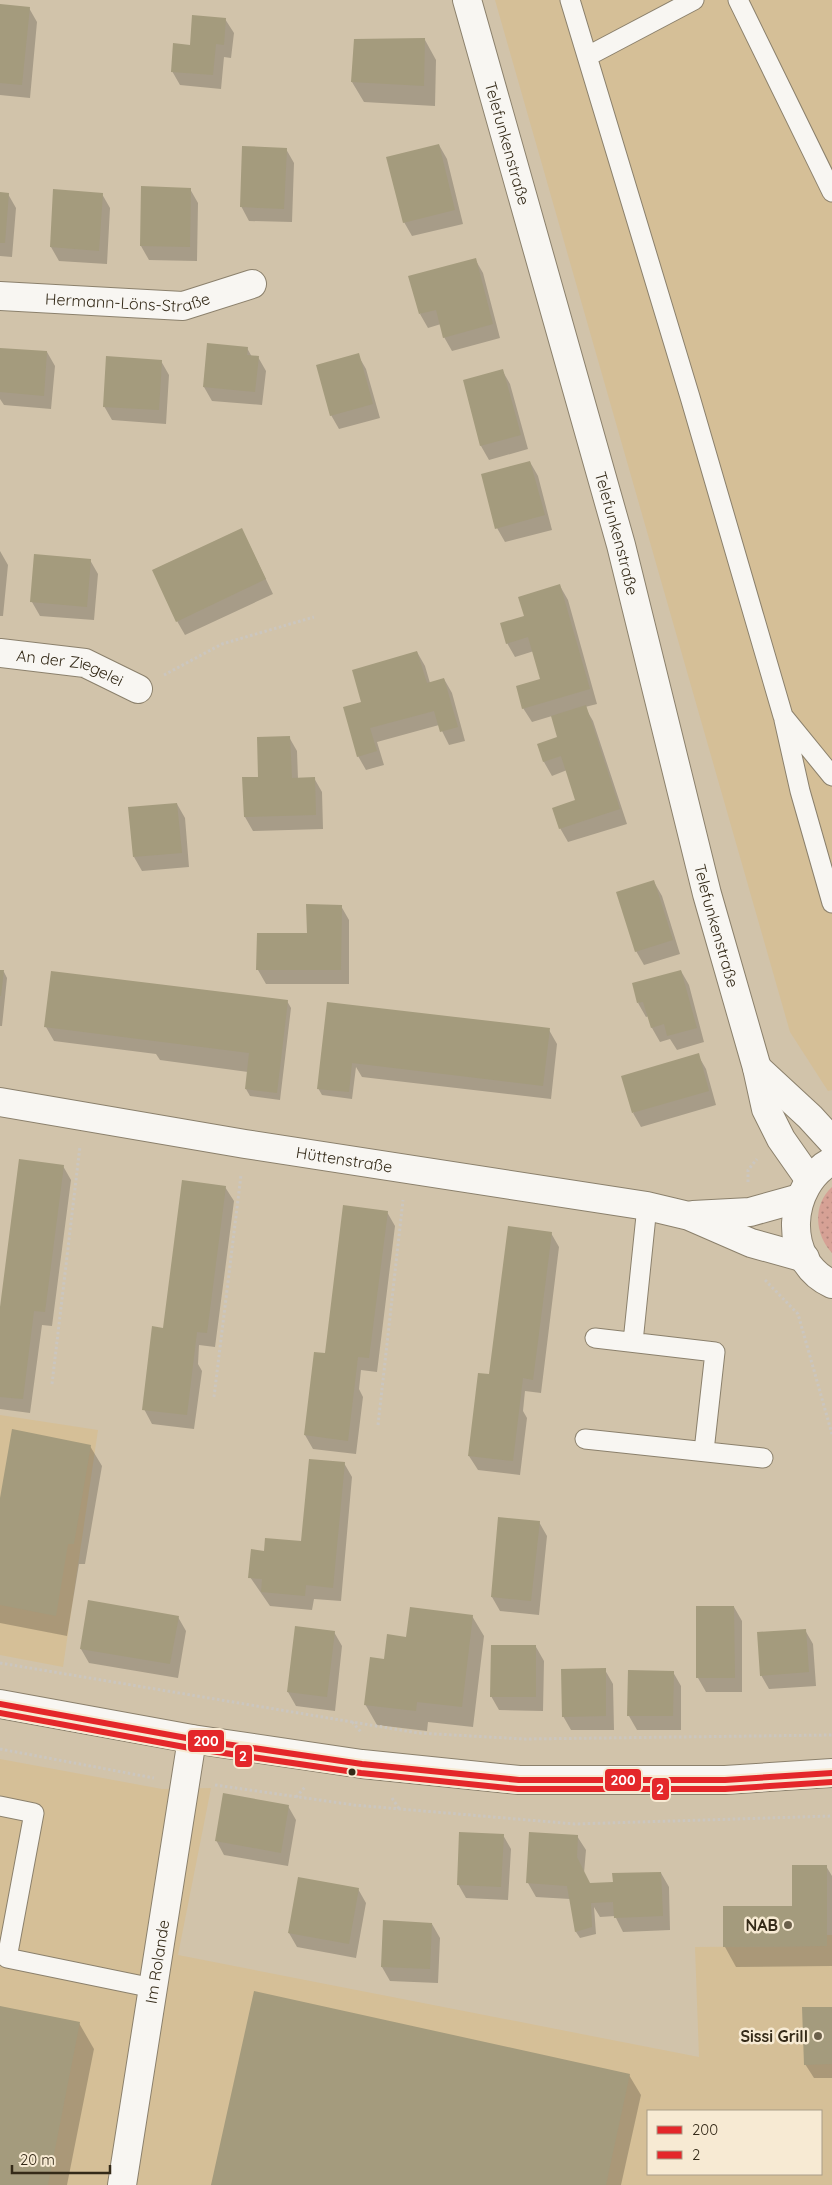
<svg xmlns="http://www.w3.org/2000/svg" width="832" height="2185" viewBox="0 0 832 2185" font-family="Quicksand,sans-serif">
<style>
.built{fill:#d5bf97;fill-rule:evenodd}
.grass{fill:url(#grass-dots)}
.shadow{fill:#0003}
.building{fill:#a49b7d}
.lines{fill:none;stroke-linecap:round;stroke-linejoin:round}
.lane-casing{stroke:#8b806c;stroke-width:21}
.street-casing{stroke:#8b806c;stroke-width:30}
.primary-casing{stroke:#8b806c;stroke-width:30}
.path{stroke:#cbc6bf;stroke-width:3;stroke-dasharray:2.5 2.5;stroke-linecap:butt}
.lane{stroke:#f8f6f2;stroke-width:19}
.street{stroke:#f8f6f2;stroke-width:28}
.primary{stroke:#f8f6f2;stroke-width:28}
.bus-1-casing{stroke:#f7ead3;stroke-width:10}
.bus-2-casing{stroke:#f7ead3;stroke-width:10}
.bus-1{stroke:#e4272a;stroke-width:6}
.bus-2{stroke:#e4272a;stroke-width:6}
.bus-dot{fill:#342a18;stroke:#f7ead3;stroke-width:2}
.poi-dot{fill:#6b604b;stroke:#f7ead3;stroke-width:2}
.labels{text-anchor:middle;stroke-width:5;stroke-linejoin:round;paint-order:stroke}
.street-label{font-size:16px;fill:#342a18;stroke:#f7ead3}
.poi-label{font-size:16px;font-weight:bold;fill:#342a18;stroke:#f7ead3;text-anchor:end}
.line-badge{stroke:#f7ead3;stroke-width:2}
.badge-label{font-size:14px;text-anchor:middle;font-weight:bold;fill:#fff}
</style>
<defs>
<pattern id="grass-dots" width="8" height="8" patternUnits="userSpaceOnUse" patternTransform="scale(1.25)"><rect width="8" height="8" fill="#d6a195"/><path d="M2 2h.1M6 6h.1" fill="none" stroke="#ae8379" stroke-width="1.8" stroke-linecap="round"/></pattern>
</defs>
<rect width="100%" height="100%" fill="#d1c3aa"/>
<path class="built" d="M 495,0 L 832,0 L 832,1090 L 828,1091 L 790,1032 Z
M 0,1415 L 98,1430 L 63,1667 L 0,1655 Z
M 0,1759 L 162,1789 L 211,1788 L 178,1955 L 699,2057 L 695,1947 L 827,1946 L 827,1935 L 832,1935 L 832,2185 L 0,2185 ZM 648,2111 L 821,2111 L 821,2174 L 648,2174 Z"/>
<path class="grass" d="M 832,1187 L 832,1253 C 815,1235 812,1205 832,1187 Z"/>
<path class="shadow" d="M 0,6 L 29,8 L 37,22 L 30,98 L 0,95 Z
M 225,19 L 234,33 L 231,58 L 224,57 L 221,89 L 180,85 L 172,71 L 191,46 Z
M 425,40 L 436,60 L 435,106 L 364,102 L 352,82 Z
M 439,145 L 447,159 L 463,224 L 412,236 L 404,222 Z
M 286,149 L 294,163 L 292,222 L 249,221 L 241,206 Z
M 190,189 L 198,203 L 197,261 L 149,260 L 141,246 Z
M 0,193 L 8,194 L 16,208 L 12,257 L 0,256 Z
M 102,194 L 110,208 L 107,264 L 59,261 L 51,247 Z
M 475,259 L 483,273 L 500,338 L 452,351 L 444,337 L 441,324 L 428,328 L 420,314 Z
M 247,348 L 252,357 L 258,357 L 266,371 L 262,405 L 212,401 L 204,387 Z
M 0,349 L 47,352 L 55,366 L 51,409 L 4,405 L 0,399 Z
M 358,355 L 366,369 L 380,418 L 339,429 L 331,415 Z
M 161,361 L 169,375 L 166,424 L 112,420 L 104,406 Z
M 502,370 L 510,384 L 528,449 L 489,460 L 481,446 L 464,381 Z
M 530,462 L 538,476 L 552,530 L 505,542 L 497,528 Z
M 249,544 L 273,594 L 185,635 L 177,621 Z
M 0,551 L 8,565 L 3,616 L 0,616 Z
M 90,560 L 98,574 L 94,620 L 40,616 L 32,602 Z
M 560,586 L 568,600 L 597,704 L 585,707 L 593,721 L 627,824 L 568,842 L 560,828 L 577,801 L 567,770 L 552,776 L 544,762 L 539,744 L 559,738 L 552,716 L 532,722 L 523,708 L 542,680 L 534,651 L 515,657 L 507,643 L 525,617 Z
M 417,652 L 425,666 L 430,683 L 444,679 L 452,693 L 465,741 L 449,745 L 439,725 L 377,742 L 384,765 L 366,770 L 358,756 L 363,703 Z
M 289,737 L 297,751 L 298,779 L 314,778 L 322,792 L 323,829 L 253,831 L 245,817 L 260,778 Z
M 177,804 L 185,818 L 189,867 L 142,871 L 134,857 Z
M 654,882 L 662,896 L 680,954 L 644,965 L 636,951 Z
M 341,906 L 349,920 L 349,984 L 266,984 L 258,970 L 308,934 Z
M 0,971 L 4,972 L 7,978 L 2,1026 L 0,1026 Z
M 681,971 L 689,985 L 704,1042 L 677,1050 L 670,1039 L 660,1042 L 652,1028 L 649,1016 L 646,1017 L 638,1003 Z
M 287,1001 L 291,1008 L 280,1100 L 250,1096 L 246,1089 L 248,1072 L 160,1060 L 156,1054 L 54,1041 L 46,1027 Z
M 328,1004 L 549,1030 L 557,1044 L 551,1099 L 362,1077 L 356,1067 L 352,1099 L 322,1095 L 318,1088 Z
M 698,1055 L 706,1069 L 716,1105 L 641,1127 L 633,1113 Z
M 63,1166 L 71,1180 L 52,1326 L 42,1325 L 30,1413 L 0,1409 L 0,1308 Z
M 225,1187 L 234,1201 L 215,1347 L 199,1345 L 198,1364 L 202,1371 L 194,1429 L 152,1424 L 144,1409 L 164,1329 Z
M 387,1212 L 395,1226 L 377,1372 L 361,1370 L 359,1389 L 363,1397 L 356,1454 L 313,1449 L 305,1435 L 327,1355 Z
M 551,1233 L 559,1247 L 541,1393 L 525,1391 L 523,1411 L 527,1418 L 520,1475 L 478,1470 L 469,1456 Z
M 90,1446 L 102,1466 L 85,1564 L 79,1564 L 67,1636 L 0,1623 L 0,1505 Z
M 344,1463 L 352,1477 L 341,1601 L 314,1599 L 312,1610 L 270,1606 L 250,1577 L 265,1552 L 302,1543 Z
M 539,1522 L 547,1536 L 539,1615 L 500,1611 L 492,1597 Z
M 734,1607 L 742,1621 L 742,1692 L 706,1692 L 698,1678 Z
M 472,1616 L 484,1636 L 473,1727 L 428,1722 L 427,1731 L 377,1725 L 365,1704 L 385,1660 L 407,1638 Z
M 178,1617 L 186,1631 L 178,1678 L 89,1663 L 81,1649 Z
M 805,1630 L 813,1644 L 816,1686 L 769,1689 L 761,1675 Z
M 334,1632 L 342,1646 L 335,1711 L 296,1706 L 288,1692 Z
M 536,1647 L 544,1661 L 543,1711 L 499,1710 L 491,1696 Z
M 605,1670 L 613,1684 L 614,1730 L 571,1730 L 563,1716 Z
M 673,1672 L 681,1686 L 681,1730 L 637,1730 L 629,1716 Z
M 288,1806 L 296,1820 L 288,1866 L 224,1855 L 216,1840 Z
M 503,1835 L 511,1849 L 508,1900 L 466,1898 L 458,1884 Z
M 577,1836 L 586,1850 L 584,1873 L 590,1884 L 614,1883 L 661,1873 L 669,1887 L 670,1930 L 623,1932 L 615,1916 L 600,1917 L 594,1907 L 596,1934 L 580,1938 L 576,1932 L 570,1899 L 536,1897 L 528,1883 Z
M 826,1866 L 832,1876 L 832,1966 L 736,1967 L 725,1947 L 793,1907 Z
M 358,1889 L 366,1903 L 356,1958 L 297,1947 L 289,1933 Z
M 432,1924 L 440,1938 L 438,1983 L 390,1981 L 382,1967 Z
M 0,2007 L 79,2023 L 94,2049 L 67,2185 L 0,2185 Z
M 832,2008 L 832,2078 L 814,2078 L 805,2064 Z
M 629,2075 L 641,2095 L 621,2185 L 213,2185 Z"/>
<path class="building" d="M 0,4 L 30,7 L 22,85 L 0,83 Z
M 192,15 L 226,18 L 224,45 L 216,44 L 213,75 L 171,72 L 173,43 L 190,45 Z
M 425,38 L 424,86 L 351,82 L 354,39 Z
M 439,144 L 455,210 L 403,223 L 386,157 Z
M 242,146 L 287,148 L 284,209 L 240,207 Z
M 141,186 L 191,188 L 190,247 L 140,246 Z
M 53,189 L 103,193 L 99,251 L 50,247 Z
M 0,192 L 9,193 L 5,243 L 0,243 Z
M 476,258 L 493,324 L 443,338 L 436,310 L 419,314 L 408,276 Z
M 207,343 L 248,347 L 247,355 L 259,356 L 255,392 L 203,387 Z
M 0,348 L 47,351 L 44,396 L 0,392 Z
M 359,353 L 373,404 L 330,416 L 316,365 Z
M 106,356 L 162,360 L 159,410 L 103,407 Z
M 503,369 L 521,435 L 480,446 L 463,380 Z
M 530,461 L 545,515 L 495,529 L 481,474 Z
M 242,528 L 266,579 L 176,622 L 152,570 Z
M 34,554 L 91,559 L 87,607 L 30,602 Z
M 560,584 L 590,689 L 522,709 L 516,686 L 540,679 L 528,637 L 506,644 L 500,623 L 524,616 L 518,597 Z
M 417,651 L 427,683 L 444,678 L 458,727 L 440,732 L 434,711 L 370,728 L 377,751 L 357,757 L 343,707 L 361,702 L 352,670 Z
M 586,705 L 620,809 L 559,829 L 552,808 L 575,800 L 561,756 L 543,762 L 537,744 L 557,737 L 551,716 Z
M 290,736 L 292,778 L 315,777 L 316,815 L 244,817 L 242,777 L 258,777 L 257,737 Z
M 177,803 L 182,853 L 133,857 L 128,807 Z
M 654,880 L 673,940 L 635,952 L 616,892 Z
M 306,904 L 342,905 L 341,970 L 256,970 L 257,933 L 307,933 Z
M 0,970 L 4,970 L 1,996 L 0,996 Z
M 681,970 L 697,1028 L 667,1036 L 664,1024 L 651,1028 L 643,1002 L 637,1003 L 632,983 Z
M 51,971 L 288,1000 L 277,1093 L 245,1089 L 249,1053 L 44,1027 Z
M 327,1002 L 550,1028 L 543,1086 L 352,1063 L 349,1092 L 317,1089 Z
M 699,1053 L 709,1091 L 632,1113 L 621,1076 Z
M 19,1159 L 64,1165 L 45,1312 L 34,1311 L 23,1399 L 0,1397 L 0,1307 Z
M 182,1180 L 226,1186 L 207,1333 L 197,1332 L 187,1415 L 142,1410 L 152,1326 L 163,1328 Z
M 343,1205 L 388,1211 L 369,1358 L 358,1357 L 348,1441 L 304,1435 L 314,1352 L 325,1353 Z
M 508,1226 L 552,1232 L 533,1380 L 523,1378 L 513,1461 L 468,1456 L 478,1373 L 489,1374 Z
M 12,1429 L 91,1445 L 74,1544 L 68,1544 L 56,1616 L 0,1605 L 0,1498 Z
M 309,1459 L 345,1462 L 333,1588 L 306,1585 L 305,1596 L 261,1592 L 262,1579 L 248,1578 L 251,1549 L 264,1551 L 265,1538 L 301,1541 Z
M 498,1517 L 540,1521 L 531,1601 L 491,1597 Z
M 88,1600 L 179,1616 L 170,1664 L 80,1649 Z
M 696,1606 L 734,1606 L 735,1678 L 696,1678 Z
M 410,1607 L 473,1615 L 462,1707 L 417,1702 L 416,1711 L 364,1705 L 370,1657 L 384,1659 L 387,1634 L 406,1637 Z
M 295,1626 L 335,1631 L 327,1697 L 287,1692 Z
M 806,1629 L 809,1672 L 760,1676 L 757,1632 Z
M 491,1645 L 536,1645 L 536,1697 L 490,1697 Z
M 606,1668 L 606,1716 L 562,1717 L 561,1669 Z
M 628,1670 L 674,1671 L 673,1716 L 627,1716 Z
M 223,1793 L 289,1805 L 281,1853 L 215,1841 Z
M 459,1832 L 504,1834 L 501,1887 L 457,1885 Z
M 529,1832 L 578,1835 L 577,1857 L 590,1883 L 613,1882 L 612,1873 L 661,1872 L 663,1916 L 614,1918 L 613,1902 L 591,1903 L 592,1927 L 575,1932 L 567,1886 L 526,1883 Z
M 792,1865 L 827,1865 L 827,1946 L 723,1947 L 723,1906 L 792,1906 Z
M 298,1877 L 359,1888 L 349,1944 L 288,1933 Z
M 383,1920 L 432,1923 L 430,1969 L 381,1967 Z
M 254,1991 L 630,2074 L 606,2185 L 211,2185 Z
M 0,2006 L 80,2022 L 48,2185 L 0,2185 Z
M 802,2007 L 832,2007 L 832,2064 L 804,2065 Z"/>
<g class="lines">
<g class="lane-casing">
<path id="lane" d="M 570,0 L 690,397 L 783,716 L 832,776
M 738,0 L 832,192
M 588,56 L 694,0
M 784,720 L 800,791 L 832,903
M 595,1338 L 715,1352 L 704,1451
M 633,1342 L 647,1206
M 585,1439 L 763,1458
M 0,1806 L 34,1813 L 7,1958 L 153,1988"/>
</g>
<g class="street-casing">
<g id="street">
<path id="s1" d="M 467,0 L 621,545 L 707,894 L 757,1068 L 766,1109 L 781,1139 L 809,1179"/>
<path id="s2" d="M 0,296 L 183,306 L 252,284"/>
<path id="s3" d="M 0,653 L 85,663 L 138,689"/>
<path d="M 757,1068 L 810,1117 L 832,1141"/>
<path id="s4" d="M 0,1102 L 245,1144 L 647,1206 L 689,1216 L 751,1243 L 805,1258"/>
<path d="M 832,1161 C 787,1185 781,1261 832,1284"/>
<path d="M 693,1215 L 750,1212 L 800,1198"/>
<path id="s5" d="M 122,2185 L 192,1739"/>
</g>
</g>
<g class="primary-casing">
<path id="primary" d="M 0,1704 L 192,1739 L 362,1764 L 519,1780 L 725,1780 L 832,1773"/>
</g>
<path class="path" d="M 164,675 L 222,644 L 314,617
M 748,1182 L 748,1170 L 757,1159
M 765,1280 L 798,1314 L 832,1434
M 52,1384 L 80,1146
M 214,1397 L 241,1175
M 378,1425 L 403,1200
M 0,1663 L 418,1733 L 524,1739 L 832,1735
M 352,1722 L 361,1732
M 0,1749 L 154,1778
M 215,1785 L 354,1805 L 575,1824 L 832,1816
M 296,1797 L 306,1786
M 392,1798 L 400,1810"/>
<use href="#lane" class="lane"/>
<use href="#street" class="street"/>
<use href="#primary" class="primary"/>
<g class="bus-1-casing">
<path id="bus-1" d="M 0,1704 L 192,1739 L 362,1764 L 519,1780 L 725,1780 L 832,1773"/>
</g>
<g class="bus-2-casing">
<path id="bus-2" d="M 0,1713 L 190,1748 L 361,1773 L 518,1789 L 725,1789 L 832,1782"/>
</g>
<use href="#bus-1" class="bus-1"/>
<use href="#bus-2" class="bus-2"/>
</g>
<circle class="bus-dot" cx="352" cy="1772" r="4.5"/>
<g class="poi-dot">
<circle cx="788" cy="1925" r="5"/>
<circle cx="818" cy="2036" r="5"/>
</g>
<g class="labels">
<g class="street-label">
<text dy="6" stroke="none"><textPath href="#s1" startOffset="149">Telefunkenstraße</textPath></text>
<text dy="6" stroke="none"><textPath href="#s2" startOffset="128">Hermann-Löns-Straße</textPath></text>
<text dy="6" stroke="none"><textPath href="#s1" startOffset="554">Telefunkenstraße</textPath></text>
<text dy="6" stroke="none"><textPath href="#s3" startOffset="72">An der Ziegelei</textPath></text>
<text dy="6" stroke="none"><textPath href="#s1" startOffset="959">Telefunkenstraße</textPath></text>
<text dy="6" stroke="none"><textPath href="#s4" startOffset="349">Hüttenstraße</textPath></text>
<text dy="6" stroke="none"><textPath href="#s5" startOffset="226">Im Rolande</textPath></text>
</g>
<g class="poi-label">
<text x="778" y="1931">NAB</text>
<text x="808" y="2042">Sissi Grill</text>
</g>
</g>
<g class="line-badge">
<rect x="187" y="1729" width="38" height="24" rx="5" fill="#e4272a"/>
<rect x="234" y="1744" width="19" height="24" rx="5" fill="#e4272a"/>
<rect x="604" y="1768" width="38" height="24" rx="5" fill="#e4272a"/>
<rect x="651" y="1777" width="19" height="24" rx="5" fill="#e4272a"/>
</g>
<g class="badge-label">
<text x="206" y="1746">200</text>
<text x="243" y="1761">2</text>
<text x="623" y="1785">200</text>
<text x="660" y="1794">2</text>
</g>
<rect x="647" y="2110" width="175" height="65" fill="#f7ead3" stroke="#a99d88"/>
<rect x="657" y="2126" width="25" height="8" fill="#e4272a" stroke="#a99d88"/>
<text x="692" y="2135" font-size="15" fill="#342a18">200</text>
<rect x="657" y="2151" width="25" height="8" fill="#e4272a" stroke="#a99d88"/>
<text x="692" y="2160" font-size="15" fill="#342a18">2</text>
<path d="M12 2165v8h98v-8" fill="none" stroke="#342a18" stroke-width="2.5"/>
<text x="20" y="2165" font-size="15" fill="#342a18" stroke="#f7ead3" stroke-width="4" paint-order="stroke">20 m</text>
</svg>
